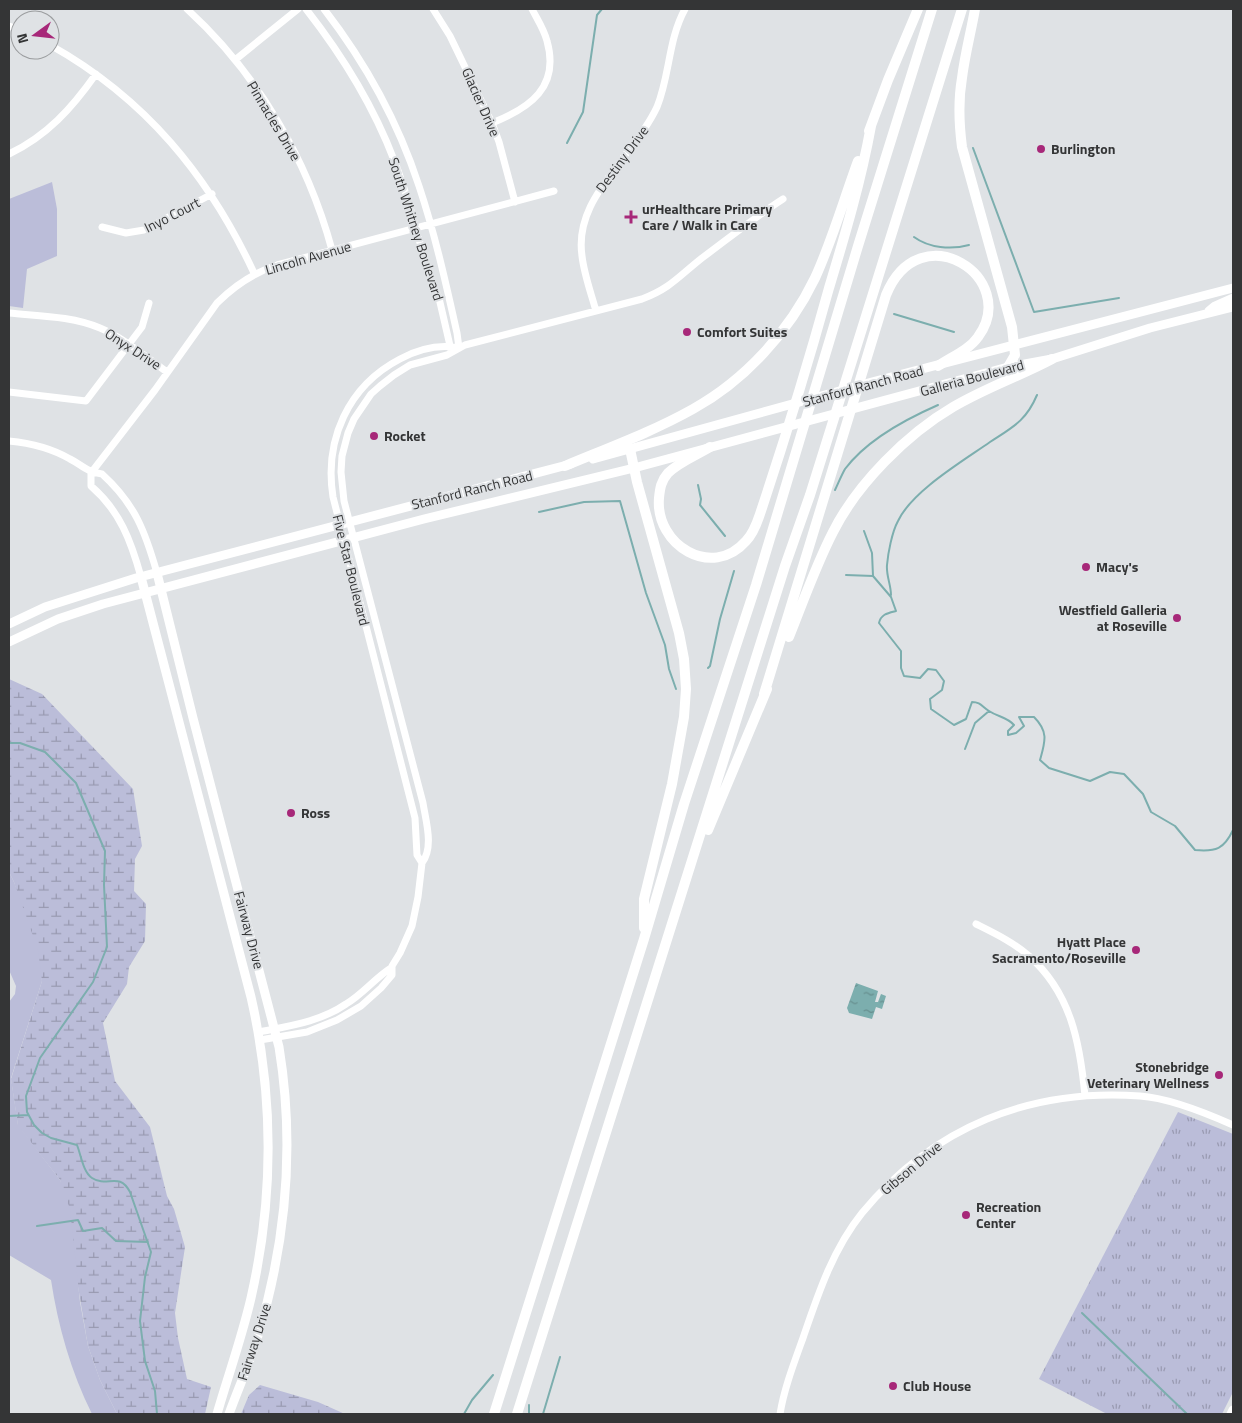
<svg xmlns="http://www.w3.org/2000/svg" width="1242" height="1423" viewBox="0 0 1242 1423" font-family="'Titillium Web',sans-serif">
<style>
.grass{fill:url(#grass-tufts)}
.wetland{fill:url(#wetland-marsh)}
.green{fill:#bbbdd9}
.water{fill:url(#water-ripples)}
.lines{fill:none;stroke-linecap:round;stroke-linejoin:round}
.stream{stroke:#7caeae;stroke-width:2}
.minor{stroke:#fff;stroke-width:7}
.major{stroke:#fff;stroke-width:9}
.highway{stroke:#fff;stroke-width:10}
.poi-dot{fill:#a72879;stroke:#dfe2e5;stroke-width:2}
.labels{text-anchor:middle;stroke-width:4;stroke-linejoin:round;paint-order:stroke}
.street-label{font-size:14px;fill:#343536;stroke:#dfe2e5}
.poi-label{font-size:14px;font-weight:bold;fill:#343536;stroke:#dfe2e5;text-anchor:start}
</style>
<defs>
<pattern id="grass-tufts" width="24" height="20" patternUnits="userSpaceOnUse" patternTransform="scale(1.25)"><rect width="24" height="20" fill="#bbbdd9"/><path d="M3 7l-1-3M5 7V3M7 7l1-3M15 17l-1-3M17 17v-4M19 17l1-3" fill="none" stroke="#999ab1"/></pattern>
<pattern id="wetland-marsh" width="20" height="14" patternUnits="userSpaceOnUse" patternTransform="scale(1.25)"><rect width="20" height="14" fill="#bbbdd9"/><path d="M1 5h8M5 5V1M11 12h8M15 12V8" fill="none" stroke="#999ab1"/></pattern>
<pattern id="water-ripples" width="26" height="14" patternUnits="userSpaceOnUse" patternTransform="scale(1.25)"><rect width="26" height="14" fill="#7caeae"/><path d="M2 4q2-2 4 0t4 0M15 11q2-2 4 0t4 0" fill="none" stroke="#668e8e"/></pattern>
</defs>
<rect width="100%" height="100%" fill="#dfe2e5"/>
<path class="grass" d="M 1178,1112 L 1233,1134 L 1233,1392 L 1222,1414 L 1107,1414 L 1039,1379 Z"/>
<path class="wetland" d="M 9,679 L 42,694 L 133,789 L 142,846 L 135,859 L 134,891 L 146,904 L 145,941 L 129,967 L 127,984 L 103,1023 L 115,1081 L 150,1127 L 167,1196 L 174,1209 L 185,1247 L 175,1313 L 178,1338 L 187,1379 L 211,1387 L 205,1414 L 117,1414 L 100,1380 L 88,1346 L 60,1180 L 18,1126 L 11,1079 L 42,981 L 14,882 L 9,872 Z
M 260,1385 L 318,1402 L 345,1414 L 241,1414 L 249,1395 Z"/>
<path class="green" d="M 52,182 L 57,209 L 57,256 L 27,269 L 23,308 L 9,306 L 9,199 Z
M 9,872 L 14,882 L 38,950 L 42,981 L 11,1078 L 18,1125 L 60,1180 L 70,1209 L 80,1302 L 88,1346 L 100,1380 L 117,1414 L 92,1414 C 71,1372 58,1326 51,1280 L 9,1255 L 9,1002 L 15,994 L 16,986 L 9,970 Z"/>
<path class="water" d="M 856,983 L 878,991 L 875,1002 L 878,1002 L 881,994 L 886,996 L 882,1009 L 876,1007 L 872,1019 L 849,1013 L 847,1008 Z"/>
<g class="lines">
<path class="stream" d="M 567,143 L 583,112 L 597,15 L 602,9
M 973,148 L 1034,312 L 1119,298
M 914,237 C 929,248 951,250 969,245
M 894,314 L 954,332
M 698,485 L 701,499 L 700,505 L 725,536
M 835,490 C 838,484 841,476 845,469 C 866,441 906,419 938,405
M 539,512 L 584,502 L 620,501 L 646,593 L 665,645 L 669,669 L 676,689
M 864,531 L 872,553 L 873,576
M 846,575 L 873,576 L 891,597 L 896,611 C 888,613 881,614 879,623 L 901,651 L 901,668 L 904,676 L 920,678 L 928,669 L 936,670 L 944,681 L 942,690 L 930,699 L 931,709 L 954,725 L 966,719 L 972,702 C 981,702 982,707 989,711 C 998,717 1007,717 1014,725 L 1008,731 L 1008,735 L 1016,733 L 1024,726 L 1019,717 L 1034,717 C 1049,732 1045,742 1040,760 L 1049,768 L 1090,781 L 1110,772 L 1124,774 L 1143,794 L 1151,812 L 1175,826 L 1195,850 C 1216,852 1224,849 1233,830
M 891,595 C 891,585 886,575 887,565 C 888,553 892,532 898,521 C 912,491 963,461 990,442 C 1013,427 1026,421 1037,395
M 708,668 L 710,666 L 720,619 L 734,571
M 9,743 L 20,743 L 45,752 L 76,783 L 105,851 L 104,885 L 107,947 L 93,982 L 40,1058 L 26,1096 L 27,1112 L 34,1125 L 42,1133 L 51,1138 L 77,1145 C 81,1155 83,1172 92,1178 C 107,1188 119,1171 130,1192 L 151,1252 L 145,1277 L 140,1321 L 145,1361 L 155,1391 L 157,1414
M 965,749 L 975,723 L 989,711
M 9,1116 L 28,1115
M 37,1226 L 78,1220 L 83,1231 L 102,1228 L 116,1241 L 148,1242
M 1082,1313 L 1187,1414
M 529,1405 L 529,1414
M 464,1414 L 472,1400 L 493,1375
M 543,1414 L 560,1357"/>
<path class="minor" d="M 187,9 C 257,73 307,158 332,250
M 306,9 C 342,55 373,105 394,160 C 409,197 417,236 429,273 C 432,282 436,290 439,298 C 443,315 447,333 451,350
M 324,9 C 365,62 398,122 419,186 C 435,234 446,284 457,333 L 459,348
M 433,9 L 450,36 L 492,123 L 499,142 L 515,202
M 9,26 L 20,30
M 50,45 C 145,98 209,176 254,273
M 235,60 L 298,9
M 492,123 C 530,108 560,87 547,41 C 544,29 537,19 532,9
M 9,154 C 47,136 72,108 96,74
M 102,227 L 126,233 L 144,230 L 212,194
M 596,311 C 591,293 584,274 582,256 C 576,215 603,185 625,155 C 637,140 649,124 657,107 C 670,75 668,40 685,9
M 9,313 C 38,316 72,316 100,328 C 124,338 146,357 167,372
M 9,392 L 86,401 L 142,327 L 149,303
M 9,441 C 30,443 51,448 70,459 C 82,465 87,472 102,474 C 135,504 145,531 157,573
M 91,473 L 155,390 L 217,303 C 235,285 253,273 277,265 L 554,191
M 91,473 L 91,486 C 120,511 131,541 141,577
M 422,863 C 434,847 426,822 423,803 L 344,501 L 341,472 L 342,456 L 348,433 L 354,419 L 371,394 L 380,386 L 394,375 L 410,365 L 447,355 L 465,345 L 642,299 C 671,288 679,276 702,258 C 729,238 755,217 783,199
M 976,924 C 994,933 1013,942 1029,956 C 1071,993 1080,1043 1085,1096
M 259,1032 C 289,1026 320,1022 346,1004 C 363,994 375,978 391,968
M 260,1040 L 307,1032 L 337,1020 L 361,1006 L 381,988 L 392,975 L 392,966 L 400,953 L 412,926 L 418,897 L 422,863 L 417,855 L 415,818 L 333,497 C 324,440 348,386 400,359 C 419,349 439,344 459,348
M 780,1414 C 784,1389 794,1363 803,1338 C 818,1294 833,1249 862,1213 C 933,1127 1030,1088 1140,1096 C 1170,1098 1206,1113 1233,1125"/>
<path class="major" d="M 1209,311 L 1215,306 L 1233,298
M 593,459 L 872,382 L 1233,288
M 157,573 L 193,718 L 279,1047 C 295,1145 286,1244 257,1339 C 249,1365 238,1389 229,1414
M 141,577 L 251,997 C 274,1098 274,1197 251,1298 C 242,1337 228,1376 217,1414
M 9,624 L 45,607 L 136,578 L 571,464
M 9,642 L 58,619 L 103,604 L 424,519 L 634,468 L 1008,367 L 1052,359 L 1150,328 L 1233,307
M 1231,1414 L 1233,1410"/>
<path class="highway" d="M 975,9 C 971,32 965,54 962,78 C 958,101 959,124 962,147 L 1012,327 L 1015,355 L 1008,367
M 869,131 L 888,80 L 918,9
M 710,447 C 697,455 679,462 668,473 C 661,481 660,488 659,498 C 655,545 712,580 746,541 C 753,534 757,523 760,514 C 785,439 808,364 829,288 C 845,235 861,181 871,126
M 630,449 L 637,482 L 679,633 L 684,659 L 686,689 L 684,717 L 672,784 L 644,899 L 644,928
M 565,466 C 608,448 652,432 693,409 C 745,380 789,332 815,278 C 832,241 844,199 858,161
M 789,637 C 803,602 816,565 833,532 C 857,484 907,434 953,407 C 985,388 1020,376 1052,359
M 764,694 L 886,295 C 920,212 1021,278 978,337 C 969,350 951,357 938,366
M 708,830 L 767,689
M 494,1414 L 644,939 L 684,804 L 756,585 L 858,246 L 932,9
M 517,1414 L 785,566 L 810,495 L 962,9"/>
</g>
<g class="poi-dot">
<circle cx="1041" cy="149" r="5"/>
<path d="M628.5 209.5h5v5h5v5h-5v5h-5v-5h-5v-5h5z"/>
<circle cx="687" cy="332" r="5"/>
<circle cx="374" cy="436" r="5"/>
<circle cx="1086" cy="567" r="5"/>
<circle cx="1177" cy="618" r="5"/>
<circle cx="291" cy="813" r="5"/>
<circle cx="1136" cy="950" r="5"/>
<circle cx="1219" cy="1075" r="5"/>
<circle cx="966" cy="1215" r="5"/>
<circle cx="893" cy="1386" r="5"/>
</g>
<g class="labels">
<g class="street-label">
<text transform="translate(481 102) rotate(66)" y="5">Glacier Drive</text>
<text transform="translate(274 121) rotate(59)" y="5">Pinnacles Drive</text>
<text transform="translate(622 159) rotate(-54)" y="5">Destiny Drive</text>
<text transform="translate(172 215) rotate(-27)" y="5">Inyo Court</text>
<text transform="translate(416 229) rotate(72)" y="5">South Whitney Boulevard</text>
<text transform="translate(308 258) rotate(-16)" y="5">Lincoln Avenue</text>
<text transform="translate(133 349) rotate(33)" y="5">Onyx Drive</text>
<text transform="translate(972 378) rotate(-15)" y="5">Galleria Boulevard</text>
<text transform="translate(863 386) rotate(-15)" y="5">Stanford Ranch Road</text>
<text transform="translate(472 490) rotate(-14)" y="5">Stanford Ranch Road</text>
<text transform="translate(351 570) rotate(76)" y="5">Five Star Boulevard</text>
<text transform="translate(249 930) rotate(75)" y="5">Fairway Drive</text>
<text transform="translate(911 1168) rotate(-40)" y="5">Gibson Drive</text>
<text transform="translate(254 1342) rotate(-72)" y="5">Fairway Drive</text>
</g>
<g class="poi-label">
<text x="1051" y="154">Burlington</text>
<text x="642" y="214">urHealthcare Primary<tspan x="642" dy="16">Care / Walk in Care</tspan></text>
<text x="697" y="337">Comfort Suites</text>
<text x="384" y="441">Rocket</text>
<text x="1096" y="572">Macy's</text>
<text x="1167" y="615" text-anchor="end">Westfield Galleria<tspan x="1167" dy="16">at Roseville</tspan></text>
<text x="301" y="818">Ross</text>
<text x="1126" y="947" text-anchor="end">Hyatt Place<tspan x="1126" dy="16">Sacramento/Roseville</tspan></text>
<text x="1209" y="1072" text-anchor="end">Stonebridge<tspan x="1209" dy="16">Veterinary Wellness</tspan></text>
<text x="976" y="1212">Recreation<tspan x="976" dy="16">Center</tspan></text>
<text x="903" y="1391">Club House</text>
</g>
</g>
<rect width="1242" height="1423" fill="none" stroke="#343536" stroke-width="20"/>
<g transform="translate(35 35) rotate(255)"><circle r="24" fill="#dfe2e5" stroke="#9b9d9f"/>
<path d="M0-4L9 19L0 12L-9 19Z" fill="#a72879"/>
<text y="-8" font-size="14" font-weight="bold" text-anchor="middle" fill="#343536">N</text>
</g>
</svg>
